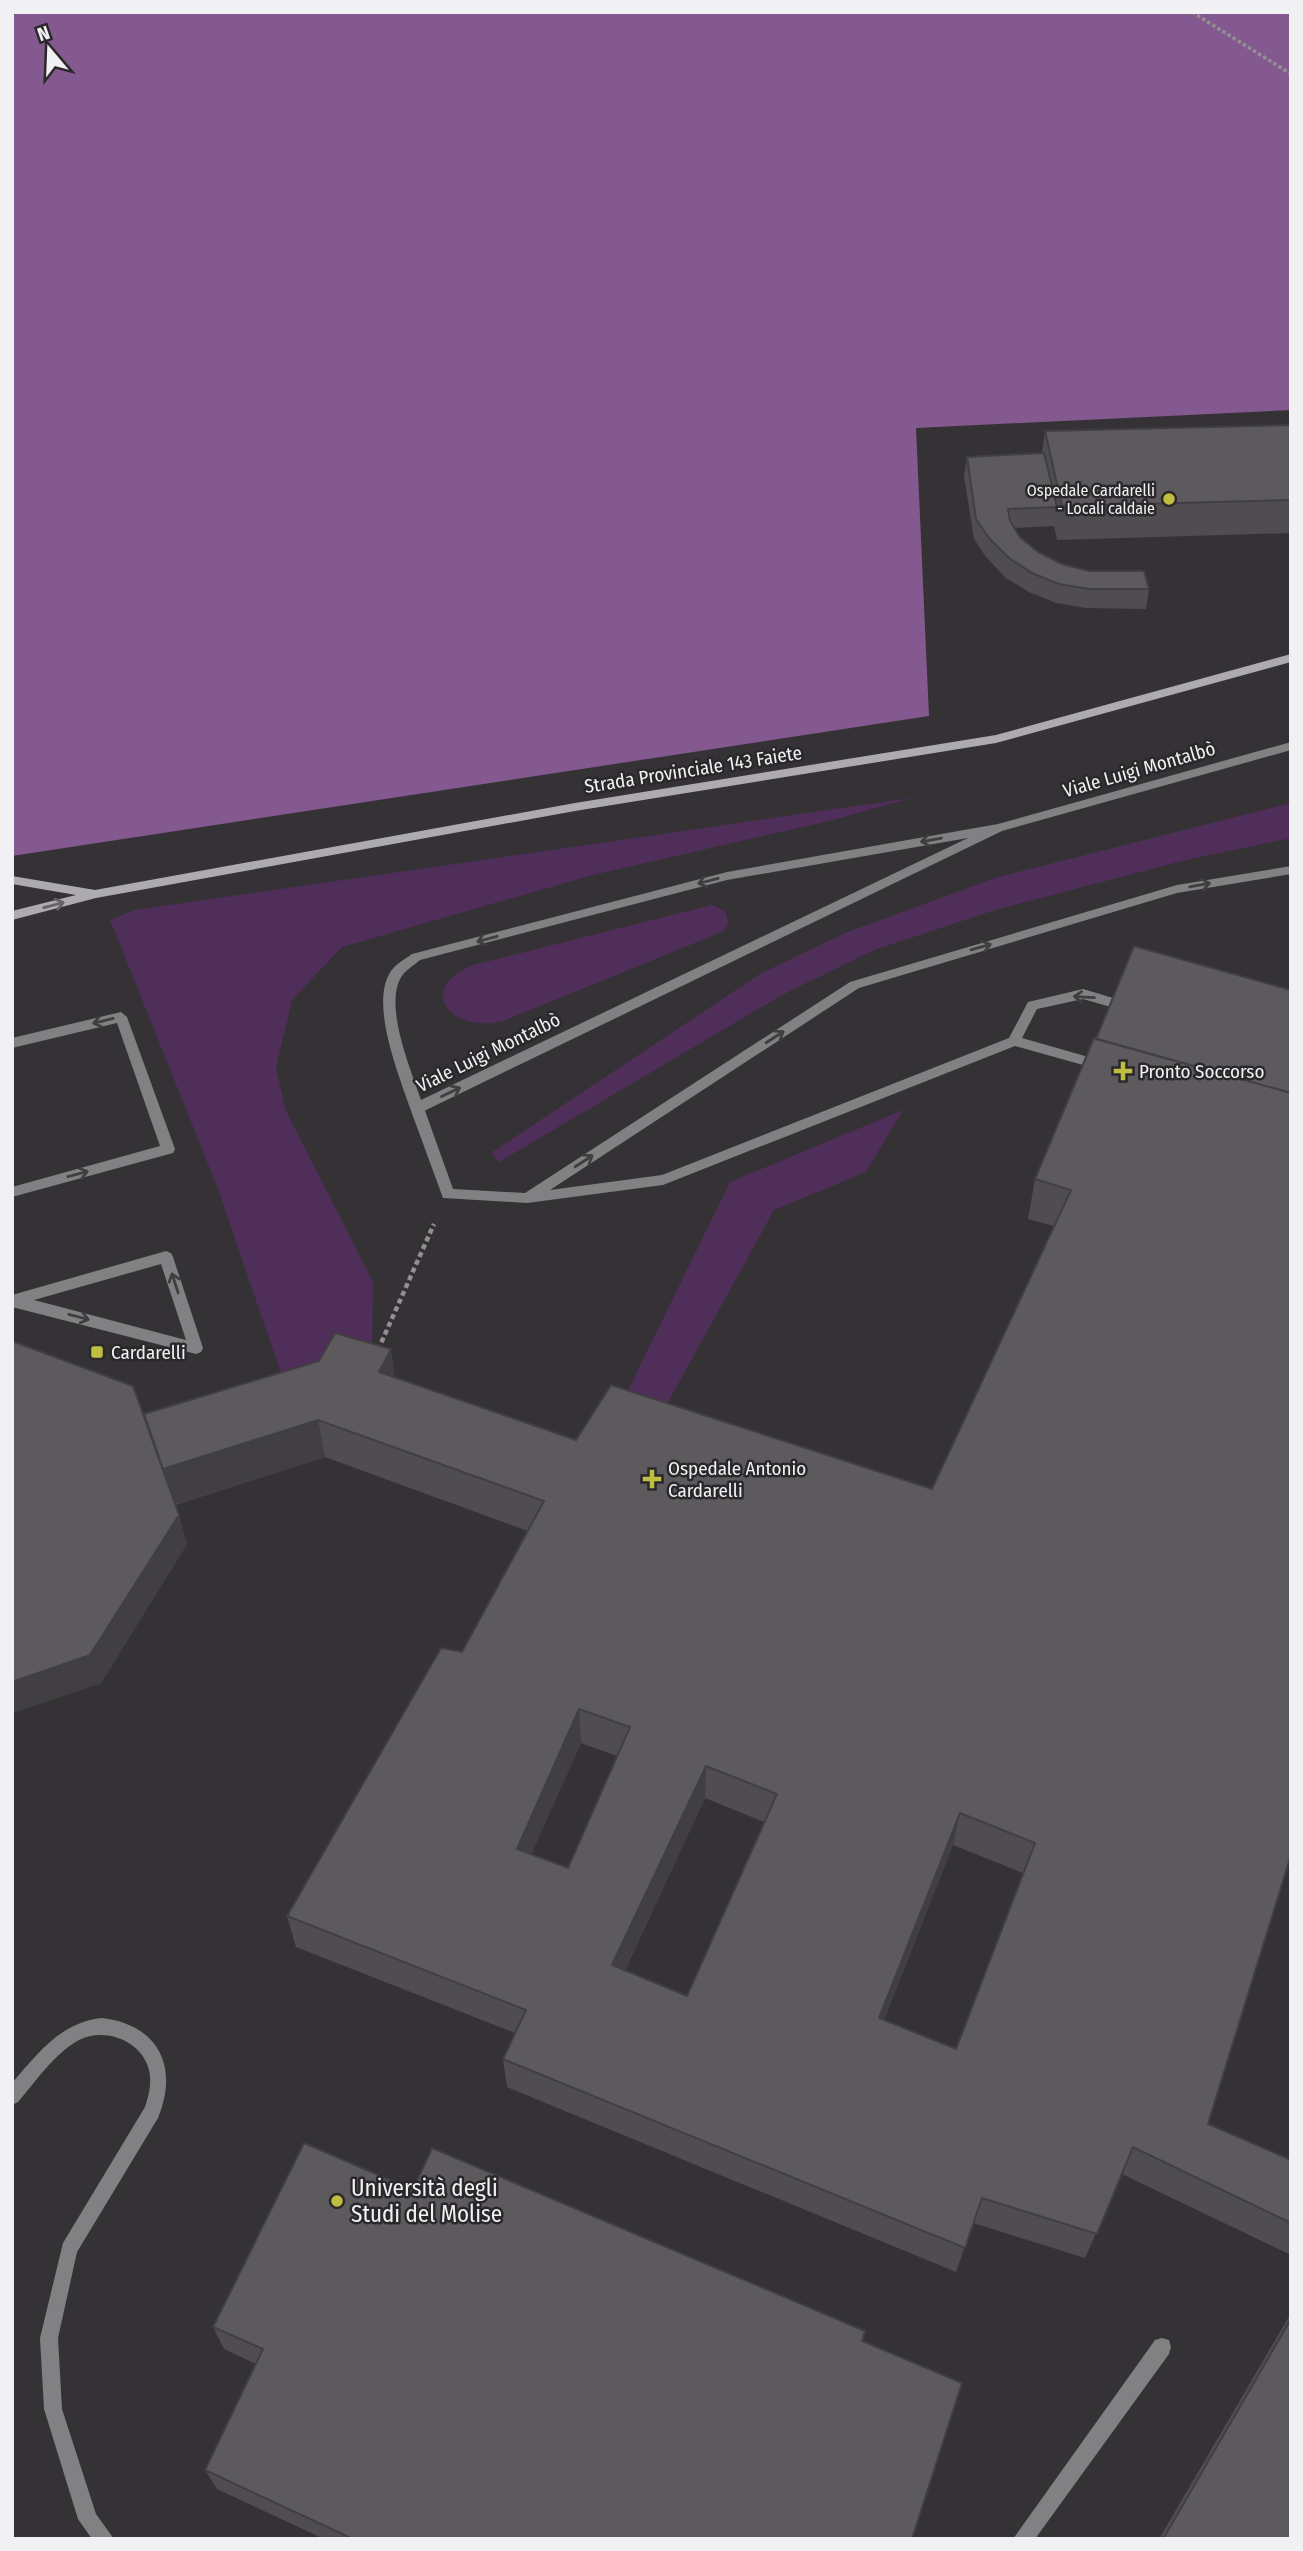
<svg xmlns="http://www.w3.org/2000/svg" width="1303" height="2551" viewBox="0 0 1303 2551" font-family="'Fira Sans Condensed',sans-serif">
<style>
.green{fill:#502e5a}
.forest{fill:#845990}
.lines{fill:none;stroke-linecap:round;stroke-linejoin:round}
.path-far1{stroke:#929092;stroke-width:3.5;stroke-dasharray:3.5 2.5;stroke-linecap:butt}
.path{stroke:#929092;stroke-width:4.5;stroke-dasharray:5 3.5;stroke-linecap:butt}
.service{fill:#818082;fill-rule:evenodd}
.minor{fill:#818082;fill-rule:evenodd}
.secondary{fill:#adabae;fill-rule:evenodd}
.wall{fill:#504d51;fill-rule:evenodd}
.shaded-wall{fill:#413f42}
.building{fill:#5d5a5e;stroke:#413f42;stroke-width:2;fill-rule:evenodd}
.oneway{stroke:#403e41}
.oneway2{stroke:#666366}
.poi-dot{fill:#c0be41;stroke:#2b282b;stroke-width:2.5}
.labels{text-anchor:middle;stroke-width:5;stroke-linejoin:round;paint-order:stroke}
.far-poi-label{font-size:16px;fill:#f1f0f2;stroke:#2b282b;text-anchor:end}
.street-label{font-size:19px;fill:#f1f0f2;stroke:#2b282b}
.poi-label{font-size:19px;fill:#f1f0f2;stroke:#2b282b;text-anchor:start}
.near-poi-label{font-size:23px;fill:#f1f0f2;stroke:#2b282b;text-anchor:start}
</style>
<rect width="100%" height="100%" fill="#353235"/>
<path class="green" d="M 912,798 L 833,820 L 593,875 L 342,947 L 292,1000 L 276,1068 L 286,1111 L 373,1282 L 372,1352 L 283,1379 L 218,1189 L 110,920 L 135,910 Z
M 1291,803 L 1291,838 L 1182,861 L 995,910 L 874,950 L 782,995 L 499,1162 L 491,1153 L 760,974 L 845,933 L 998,877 Z
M 712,905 L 725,911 L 729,924 L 722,932 L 503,1021 C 453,1034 413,990 473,965 Z
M 903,1110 L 866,1172 L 774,1210 L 651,1433 L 612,1423 L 730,1182 Z"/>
<path class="forest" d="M 12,12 L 1291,12 L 1291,410 L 916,428 L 929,716 L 12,856 Z"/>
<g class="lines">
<path class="path-far1" d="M 1192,12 L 1291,74"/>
<path class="path" d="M 378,1350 L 434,1224"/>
<path class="service" d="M 1291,866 L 1291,874 L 1177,893 L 859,988 L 550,1190 L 662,1175 L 1009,1038 L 1028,1002 L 1083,989 L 1133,1004 L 1134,1007 L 1128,1012 L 1083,999 L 1037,1009 L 1022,1038 L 1106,1062 L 1108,1065 L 1106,1068 L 1101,1070 L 1015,1046 L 663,1185 L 527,1203 L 443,1198 L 410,1108 L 417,1103 L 424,1108 L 453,1189 L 525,1193 L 850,982 L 1177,885 Z
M 121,1012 L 127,1017 L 175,1149 L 173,1153 L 12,1197 L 12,1187 L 160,1146 L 117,1023 L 12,1048 L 12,1038 Z
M 166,1251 L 171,1253 L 173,1257 L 203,1348 L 201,1352 L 196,1354 L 12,1307 L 12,1295 ZM 161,1264 L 186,1340 L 34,1300 Z
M 102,2018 C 159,2025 179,2067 158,2118 L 77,2252 L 58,2338 L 62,2409 L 96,2514 L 114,2539 L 92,2539 L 78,2519 L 44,2409 L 40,2338 L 63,2243 L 145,2107 C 149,2095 152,2083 149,2070 C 142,2041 105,2027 79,2040 C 54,2054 36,2081 18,2102 L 12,2105 L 12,2083 C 38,2053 61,2022 102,2018 Z
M 1162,2338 L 1169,2340 L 1171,2347 L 1169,2354 L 1035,2539 L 1013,2539 L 1155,2340 Z"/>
<path class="minor" d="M 1291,742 L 1291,750 L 1002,831 L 422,1112 L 417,1113 L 410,1108 C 399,1075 369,1003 391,971 C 396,964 405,959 412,954 L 727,872 L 998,824 ZM 968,838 L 421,1100 C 411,1070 385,1009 400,979 C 404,971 413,966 420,960 L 727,880 Z"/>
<path class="secondary" d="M 1291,654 L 1291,662 L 996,743 L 575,811 L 96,898 L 12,920 L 12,911 L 76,895 L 12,884 L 12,876 L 95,890 L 575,803 L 996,735 Z"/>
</g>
<path class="wall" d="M 1291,425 L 1291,533 L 1057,540 L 1054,526 L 1014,528 L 1020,537 L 1038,552 L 1062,564 L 1149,589 L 1146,609 L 1086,608 L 1056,603 L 1029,592 L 1006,578 L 986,557 L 974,539 L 964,476 L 967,457 L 1042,453 L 1045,431 Z
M 1094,1038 L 1208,2124 L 1291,2160 L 1291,2255 L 1122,2174 L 1085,2258 L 973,2223 L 956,2272 L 507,2087 L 503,2059 L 515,2033 L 296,1947 L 287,1916 L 462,1652 L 528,1531 L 325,1457 L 175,1505 L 187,1544 L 101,1683 L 12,1713 L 12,1341 L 147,1426 L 395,1378 L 576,1440 L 932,1489 L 1054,1226 L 1028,1219 L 1035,1179 ZM 581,1743 L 617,1756 L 568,1868 L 531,1854 ZM 705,1798 L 764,1822 L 687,1996 L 625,1970 ZM 953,1845 L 1023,1873 L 956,2049 L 884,2020 Z
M 413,2190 L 865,2331 L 863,2341 L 912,2539 L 324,2539 L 217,2489 L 205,2470 L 256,2364 L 224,2349 L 213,2327 Z
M 1291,2313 L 1291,2539 L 1159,2539 Z"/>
<path class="shaded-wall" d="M 391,1349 L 396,1387 L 379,1372 Z
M 318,1420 L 325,1457 L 173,1505 L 163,1469 Z
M 179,1515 L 187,1544 L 101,1683 L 12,1713 L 12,1682 Z
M 579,1709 L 581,1743 L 520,1880 L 517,1849 Z
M 706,1766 L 705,1798 L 613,1994 L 612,1965 Z
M 960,1813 L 953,1845 L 874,2046 L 879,2018 Z"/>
<path class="building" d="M 1291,425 L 1291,500 L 1062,506 L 1045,431 Z
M 1044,453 L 1057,507 L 1008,509 L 1010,521 L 1020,537 L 1038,552 L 1062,564 L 1089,571 L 1144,571 L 1149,589 L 1089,589 L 1059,584 L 1032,573 L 1009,558 L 989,538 L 976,519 L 967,457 Z
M 1134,946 L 1291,990 L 1291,1093 L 1096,1039 Z
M 1094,1038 L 1291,1093 L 1291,1855 L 1208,2124 L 1291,2160 L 1291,2223 L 1133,2147 L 1097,2234 L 982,2198 L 965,2248 L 503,2059 L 526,2010 L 287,1916 L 441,1648 L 462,1652 L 544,1501 L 318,1420 L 163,1469 L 144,1414 L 319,1361 L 335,1333 L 391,1349 L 379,1372 L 576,1440 L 611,1385 L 932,1489 L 1071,1190 L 1035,1179 ZM 579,1709 L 630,1727 L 568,1868 L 517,1849 ZM 706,1766 L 777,1794 L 687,1996 L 612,1965 ZM 960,1813 L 1035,1843 L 956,2049 L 879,2018 Z
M 12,1341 L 133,1386 L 179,1515 L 90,1655 L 12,1682 Z
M 304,2143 L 413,2190 L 432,2148 L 865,2331 L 862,2341 L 962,2383 L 912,2539 L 353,2539 L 205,2470 L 263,2349 L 213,2327 Z
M 1291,2319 L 1291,2539 L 1163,2539 Z"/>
<defs><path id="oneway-shaft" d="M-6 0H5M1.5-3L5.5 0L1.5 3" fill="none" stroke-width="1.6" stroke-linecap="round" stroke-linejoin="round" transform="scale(1.75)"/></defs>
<g class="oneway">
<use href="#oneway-shaft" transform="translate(931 840) rotate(170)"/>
<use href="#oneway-shaft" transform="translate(708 881) rotate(165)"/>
<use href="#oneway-shaft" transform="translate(1200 885) rotate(-10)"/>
<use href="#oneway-shaft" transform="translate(487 939) rotate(165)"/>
<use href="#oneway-shaft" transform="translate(981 947) rotate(-16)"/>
<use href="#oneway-shaft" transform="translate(1084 997) rotate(-177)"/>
<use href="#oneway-shaft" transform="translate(103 1021) rotate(166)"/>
<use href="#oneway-shaft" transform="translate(775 1037) rotate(-33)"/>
<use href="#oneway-shaft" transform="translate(451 1092) rotate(-26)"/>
<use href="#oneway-shaft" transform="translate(584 1161) rotate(-33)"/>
<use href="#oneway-shaft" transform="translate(78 1174) rotate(-15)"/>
<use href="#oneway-shaft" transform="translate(175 1283) rotate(-108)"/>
<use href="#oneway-shaft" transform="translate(79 1317) rotate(15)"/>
</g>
<use class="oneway2" href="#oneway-shaft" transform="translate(54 905) rotate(-15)"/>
<g class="poi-dot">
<circle cx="1169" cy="499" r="7"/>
<path d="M1119.5 1060.5h7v7h7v7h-7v7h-7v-7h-7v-7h7z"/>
<rect x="90" y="1345" width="14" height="14" rx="3.5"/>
<path d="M648.5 1468.5h7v7h7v7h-7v7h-7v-7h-7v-7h7z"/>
<circle cx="337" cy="2201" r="7"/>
</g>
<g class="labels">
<g class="far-poi-label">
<text x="1155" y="496">Ospedale Cardarelli<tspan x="1155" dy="18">- Locali caldaie</tspan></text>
</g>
<g class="street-label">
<text transform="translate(693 769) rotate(-9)" y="7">Strada Provinciale 143 Faiete</text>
<text transform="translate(1139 769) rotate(-16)" y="7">Viale Luigi Montalbò</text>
<text transform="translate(488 1052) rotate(-26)" y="7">Viale Luigi Montalbò</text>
</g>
<g class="poi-label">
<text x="1139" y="1078">Pronto Soccorso</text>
<text x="111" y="1359">Cardarelli</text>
<text x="668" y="1475">Ospedale Antonio<tspan x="668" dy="22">Cardarelli</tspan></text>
</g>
<g class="near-poi-label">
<text x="351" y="2196">Università degli<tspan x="351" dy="26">Studi del Molise</tspan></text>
</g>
</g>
<rect width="1303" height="2551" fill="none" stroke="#f1f0f2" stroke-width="28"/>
<g transform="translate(49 49) rotate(341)" stroke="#2b282b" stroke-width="5" paint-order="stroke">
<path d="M0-5L12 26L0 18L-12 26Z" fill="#f1f0f2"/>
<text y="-10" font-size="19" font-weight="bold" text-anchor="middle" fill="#f1f0f2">N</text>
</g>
</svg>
